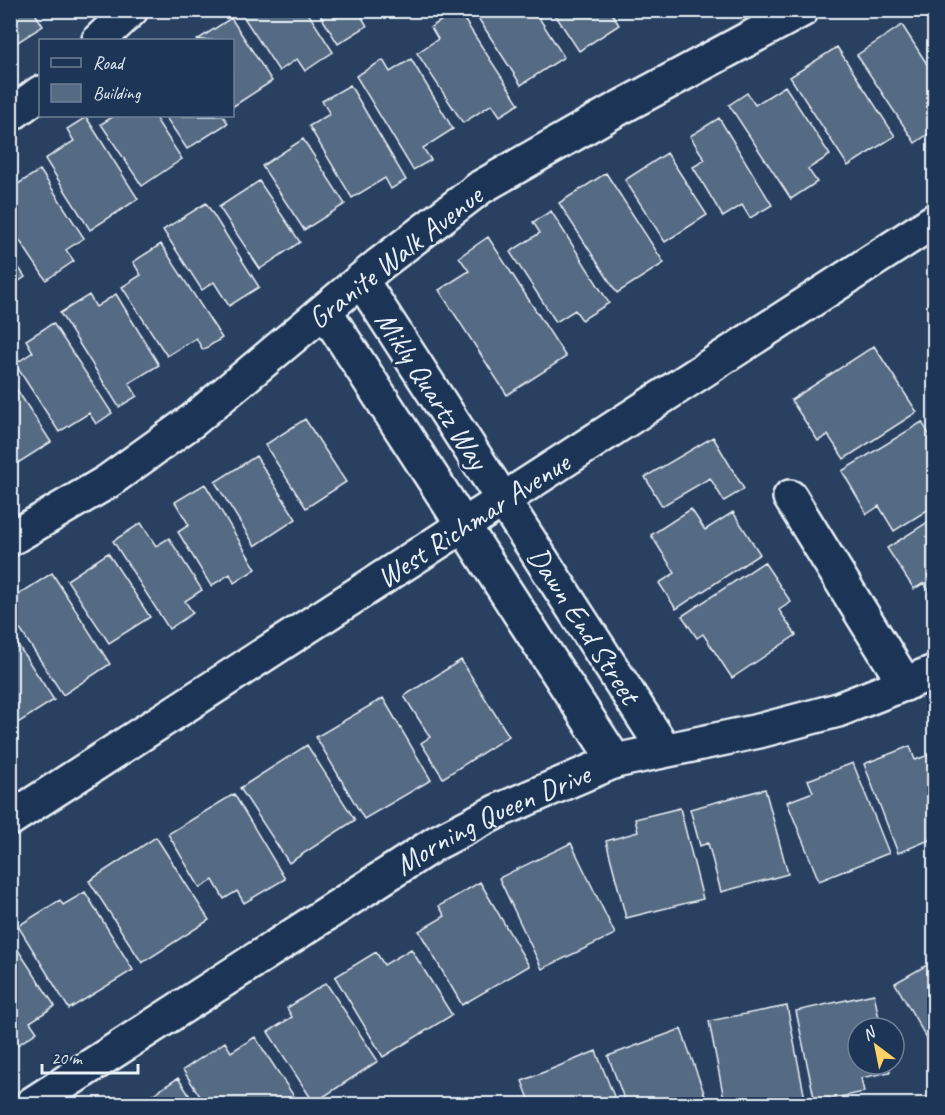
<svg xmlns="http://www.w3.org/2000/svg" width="945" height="1115" viewBox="0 0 945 1115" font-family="Caveat,sans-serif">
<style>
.building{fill:#556a83;stroke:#e8f1f8;stroke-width:1.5}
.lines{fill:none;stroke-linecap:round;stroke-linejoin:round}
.street-casing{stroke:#e8f1f8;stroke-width:38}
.secondary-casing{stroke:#e8f1f8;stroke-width:38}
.street{stroke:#1d3557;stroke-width:33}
.secondary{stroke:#1d3557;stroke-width:33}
.labels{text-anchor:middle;stroke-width:6;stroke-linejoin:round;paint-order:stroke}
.street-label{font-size:30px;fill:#e8f1f8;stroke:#1d3557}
</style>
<rect width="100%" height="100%" fill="#294061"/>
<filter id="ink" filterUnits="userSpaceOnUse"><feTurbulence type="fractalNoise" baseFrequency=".0167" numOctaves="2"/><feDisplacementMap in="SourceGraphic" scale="12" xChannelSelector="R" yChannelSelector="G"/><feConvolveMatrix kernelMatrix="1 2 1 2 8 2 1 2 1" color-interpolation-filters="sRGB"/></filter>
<g filter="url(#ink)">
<path class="building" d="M 10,10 L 33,10 L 43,26 L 10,47 Z
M 239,10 L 306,10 L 333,52 L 305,71 L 297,59 L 279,71 Z
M 317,10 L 365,10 L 360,14 L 367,26 L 338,44 Z
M 458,10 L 519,104 L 500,116 L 492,104 L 463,123 L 417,53 L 438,39 L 431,27 Z
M 473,10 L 534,10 L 564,57 L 521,85 Z
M 552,10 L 610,10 L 619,25 L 579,51 Z
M 644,10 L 659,10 L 648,17 Z
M 231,18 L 272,81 L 232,107 L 232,40 L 197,40 Z
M 902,25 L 934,75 L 934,130 L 915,143 L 857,55 Z
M 837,47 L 895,136 L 848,166 L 790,77 Z
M 411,59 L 453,129 L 423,148 L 431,160 L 413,170 L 356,76 L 383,60 L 390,72 Z
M 350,85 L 406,180 L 391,189 L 385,178 L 352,198 L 309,126 L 330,114 L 322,101 Z
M 785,86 L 830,155 L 808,169 L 817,182 L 791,199 L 729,105 L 747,93 L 755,105 Z
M 114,116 L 154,116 L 182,159 L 142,186 L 101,124 Z
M 165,116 L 223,116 L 228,123 L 187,149 Z
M 86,117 L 138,199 L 90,230 L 45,159 L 74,141 L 67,129 Z
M 719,118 L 772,205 L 750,218 L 742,205 L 723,217 L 693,167 L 705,160 L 690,136 Z
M 303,139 L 345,204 L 304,230 L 262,166 Z
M 667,153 L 707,215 L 665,242 L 625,180 Z
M 40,170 L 84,238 L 66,250 L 74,261 L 46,280 L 10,226 L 10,189 Z
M 606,173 L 664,263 L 617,293 L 559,203 Z
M 259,181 L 300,242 L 260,269 L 219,207 Z
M 206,203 L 259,287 L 229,306 L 214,282 L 202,290 L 163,230 Z
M 551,211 L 609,303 L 582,320 L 575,310 L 556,322 L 510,252 L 540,233 L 533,222 Z
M 488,237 L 566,357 L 507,395 L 439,290 L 469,271 L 459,257 Z
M 161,244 L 222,338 L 203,350 L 196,338 L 167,356 L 122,287 L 141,275 L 133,262 Z
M 10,254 L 25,277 L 10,287 Z
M 116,294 L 159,365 L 129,383 L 137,396 L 119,407 L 60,313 L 89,295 L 96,307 Z
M 53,323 L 112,413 L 96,424 L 89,413 L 59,432 L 15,364 L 33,352 L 26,340 Z
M 874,346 L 917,412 L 844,459 L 828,435 L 818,441 L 791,400 Z
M 10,379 L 51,442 L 10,468 Z
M 305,419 L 346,482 L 306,508 L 265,445 Z
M 922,422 L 934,443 L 934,506 L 894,531 L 879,506 L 867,514 L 842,471 Z
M 713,437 L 744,489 L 724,501 L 710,478 L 662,506 L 645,477 Z
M 256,456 L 296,519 L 255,546 L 215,482 Z
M 205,484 L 256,569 L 234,583 L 230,574 L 211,586 L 178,532 L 189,525 L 175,502 Z
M 691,509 L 705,530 L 733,512 L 760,554 L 676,609 L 659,583 L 675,573 L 651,535 Z
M 934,518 L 934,599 L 924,583 L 914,589 L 887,548 Z
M 141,523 L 156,546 L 169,538 L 202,590 L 185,601 L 193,613 L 169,629 L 113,541 Z
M 108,553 L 150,617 L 109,643 L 67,580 Z
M 764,562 L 791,602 L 779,610 L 796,635 L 732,678 L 703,634 L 697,638 L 682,616 Z
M 52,573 L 110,664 L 63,695 L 10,614 L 10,600 Z
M 10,633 L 54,700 L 10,728 Z
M 461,660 L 509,736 L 443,778 L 421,743 L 430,737 L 404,696 Z
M 383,698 L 431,780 L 364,819 L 316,737 Z
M 307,745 L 355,820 L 289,863 L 240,788 Z
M 910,746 L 915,760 L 934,753 L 934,838 L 898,853 L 864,764 Z
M 853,763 L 889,853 L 819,881 L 787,802 L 813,792 L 808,780 Z
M 765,789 L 788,874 L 721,892 L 708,843 L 700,846 L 690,809 Z
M 234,794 L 285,879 L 244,903 L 237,891 L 224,899 L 213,880 L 200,888 L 168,834 Z
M 680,808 L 703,899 L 626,918 L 606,841 L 638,832 L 635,819 Z
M 156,837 L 209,920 L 142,963 L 89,881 Z
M 571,843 L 615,934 L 542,969 L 499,878 Z
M 480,882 L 529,966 L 462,1005 L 419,931 L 445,916 L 439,906 Z
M 85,892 L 133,970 L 69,1009 L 18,926 L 60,900 L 63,905 Z
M 10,938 L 55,1006 L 30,1022 L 37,1032 L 10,1050 Z
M 411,949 L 452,1015 L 383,1057 L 335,977 L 376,952 L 384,965 Z
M 934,961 L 934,1051 L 895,983 Z
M 326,983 L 378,1061 L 314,1103 L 268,1032 L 292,1017 L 287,1008 Z
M 874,994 L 881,1028 L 858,1028 L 858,1064 L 889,1064 L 890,1072 L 861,1078 L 864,1092 L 815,1102 L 796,1011 Z
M 787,1006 L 806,1104 L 725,1104 L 709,1021 Z
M 681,1029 L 708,1104 L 626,1104 L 608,1056 Z
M 255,1037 L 299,1104 L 205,1104 L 183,1070 L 225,1042 L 231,1052 Z
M 596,1051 L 617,1104 L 531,1104 L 522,1081 Z
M 178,1078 L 195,1104 L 138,1104 Z"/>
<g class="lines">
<g class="street-casing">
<g id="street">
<path d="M 99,40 L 131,10"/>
<path d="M 10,115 L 40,93"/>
<path d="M 361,280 L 664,749"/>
<path d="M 325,311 L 615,761"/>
<path d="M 790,497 L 905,684"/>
<path d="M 10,539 L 107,482 L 192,421 L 380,264 L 481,187 L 612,112 L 802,10"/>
<path id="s1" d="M 32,1104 L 436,843 L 498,811 L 615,761 L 759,731 L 838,710 L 934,672"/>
</g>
</g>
<g class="secondary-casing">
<path id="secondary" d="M 10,819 L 934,221"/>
</g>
<use href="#street" class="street"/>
<use href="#secondary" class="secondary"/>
</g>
</g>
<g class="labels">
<g class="street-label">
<text transform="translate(395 257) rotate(-38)" y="10">Granite Walk Avenue</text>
<text transform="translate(432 390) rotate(57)" y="10">Mikly Quartz Way</text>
<text transform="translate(473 520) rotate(-33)" y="10">West Richmar Avenue</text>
<text transform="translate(584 625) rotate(57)" y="10">Dawn End Street</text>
<text dy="10" stroke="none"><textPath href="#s1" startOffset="542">Morning Queen Drive</textPath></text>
</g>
</g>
<rect width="945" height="1115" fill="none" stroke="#1d3557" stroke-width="36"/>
<rect x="18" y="18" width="909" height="1079" fill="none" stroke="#e8f1f8" stroke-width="2" filter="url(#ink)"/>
<rect x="39" y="39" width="195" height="78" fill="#1d3557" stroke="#6e8097" stroke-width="1.5"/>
<rect x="51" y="58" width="30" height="9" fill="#1d3557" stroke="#6e8097" stroke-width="1.5"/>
<text x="93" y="69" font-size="18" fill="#e8f1f8">Road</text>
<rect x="51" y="84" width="30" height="18" fill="#556a83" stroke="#6e8097" stroke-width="1.5"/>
<text x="93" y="99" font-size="18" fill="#e8f1f8">Building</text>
<g transform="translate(876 1046) rotate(328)"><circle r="28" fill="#1d3557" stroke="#6e8097" stroke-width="1.5"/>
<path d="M0-4.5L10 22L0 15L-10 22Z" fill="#ffd166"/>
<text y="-9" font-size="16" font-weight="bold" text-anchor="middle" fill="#e8f1f8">N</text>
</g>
<path d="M42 1064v9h96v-9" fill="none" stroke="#e8f1f8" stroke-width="3"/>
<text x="51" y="1064" font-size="18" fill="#e8f1f8" stroke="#1d3557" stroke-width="4.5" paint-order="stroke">20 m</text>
</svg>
